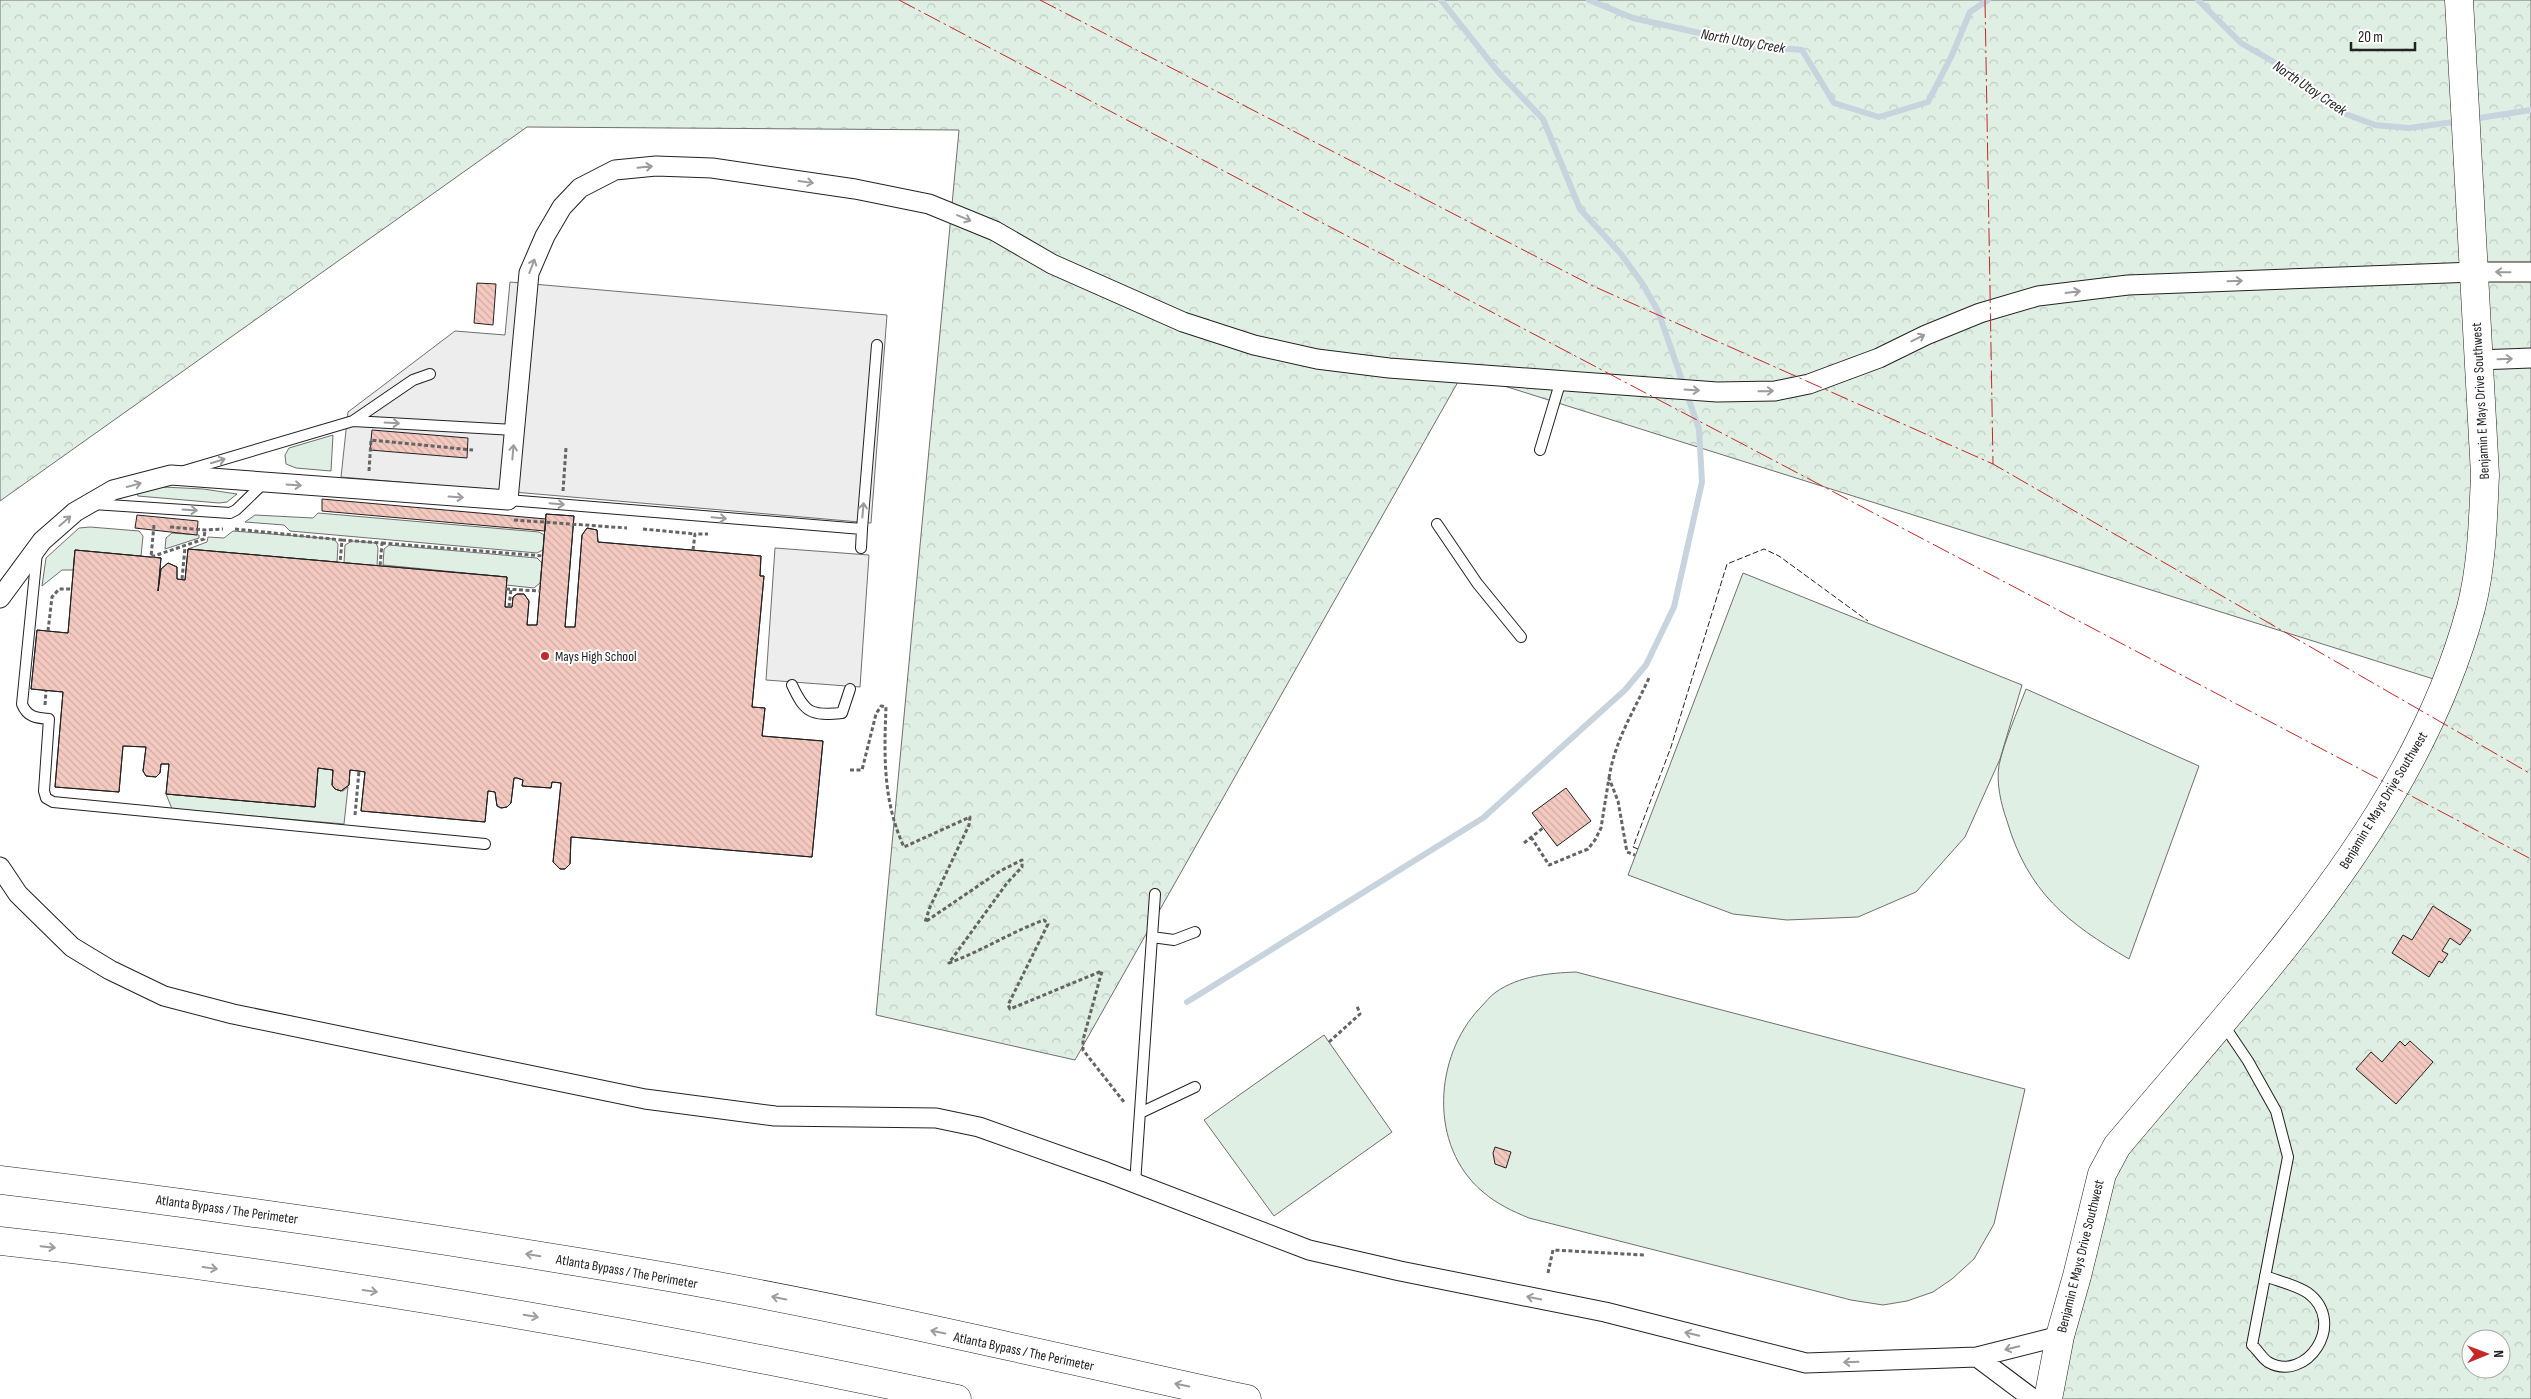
<svg xmlns="http://www.w3.org/2000/svg" width="2531" height="1399" viewBox="0 0 2531 1399" font-family="'Sofia Sans Condensed',sans-serif">
<style>
.green{fill:#e0efe3;stroke:#6f6f6f}
.forest{fill:url(#forest-crowns);stroke:#6f6f6f;fill-rule:evenodd}
.parking{fill:#ededed;stroke:#6f6f6f}
.lines{fill:none;stroke-linecap:round;stroke-linejoin:round}
.stream{stroke:#c7d3dd;stroke-width:6}
.building{fill:url(#building-back-hatch);stroke:#222}
.lane-casing{stroke:#222;stroke-width:12}
.street-casing{stroke:#222;stroke-width:21}
.secondary-casing{stroke:#222;stroke-width:29}
.highway-casing{stroke:#222;stroke-width:29}
.path{stroke:#646464;stroke-width:3;stroke-dasharray:4 2.5;stroke-linecap:butt}
.lane{stroke:#fff;stroke-width:10}
.street{stroke:#fff;stroke-width:19}
.secondary{stroke:#fff;stroke-width:28}
.highway{stroke:#fff;stroke-width:28}
.fence{stroke:#222;stroke-width:1;stroke-dasharray:6 2.5;stroke-linecap:butt}
.power{stroke:#c62828;stroke-width:1;stroke-dasharray:18 4 2.5 4;stroke-linecap:butt}
.oneway{stroke:#9c9c9c}
.poi-dot{fill:#c62828;stroke:#fff;stroke-width:2}
.labels{text-anchor:middle;stroke-width:4;stroke-linejoin:round;paint-order:stroke}
.street-label{font-size:14px;fill:#222;stroke:#fff}
.poi-label{font-size:14px;fill:#222;stroke:#fff;text-anchor:start}
.water-label{font-size:15px;font-style:italic;fill:#222;stroke:#fff}
</style>
<defs>
<pattern id="forest-crowns" width="20" height="18" patternUnits="userSpaceOnUse" patternTransform="scale(1.25)"><rect width="20" height="18" fill="#e0efe3"/><path d="M2 6a3 3 0 1 1 6 0M12 15a3 3 0 1 1 6 0" fill="none" stroke="#c0cdc2"/></pattern>
<pattern id="building-back-hatch" width="6" height="6" patternUnits="userSpaceOnUse" patternTransform="scale(1.25)"><rect width="6" height="6" fill="#f3c9c0"/><path d="M-1 5l2 2M0 0l6 6M5-1l2 2" fill="none" stroke="#d0aca5"/></pattern>
</defs>
<rect width="100%" height="100%" fill="#fff"/>
<path class="green" d="M 333,435 L 331,471 L 296,468 L 286,464 L 285,455 L 289,448 Z
M 163,487 L 203,489 L 237,494 L 227,502 L 219,503 L 138,496 L 137,493 Z
M 318,513 L 539,532 L 544,535 L 543,550 L 537,553 L 290,531 L 284,525 L 245,522 L 255,515 L 313,518 Z
M 90,527 L 139,531 L 143,536 L 141,556 L 75,550 L 73,570 L 62,570 L 42,586 L 46,558 L 79,528 Z
M 233,531 L 334,539 L 338,544 L 337,562 L 188,549 L 207,542 L 208,537 L 224,538 Z
M 172,533 L 199,535 L 199,538 L 165,549 L 166,538 Z
M 352,541 L 376,543 L 378,548 L 377,566 L 344,563 L 345,545 Z
M 389,545 L 537,558 L 542,563 L 540,583 L 534,588 L 506,585 L 507,577 L 383,565 L 384,549 Z
M 1743,573 L 2022,685 L 2000,759 L 1965,837 L 1916,892 L 1858,917 L 1787,920 L 1733,914 L 1628,875 Z
M 2026,689 L 2199,766 L 2129,959 C 2067,923 2028,892 2007,821 C 2001,804 1996,783 1999,765 C 2005,739 2017,713 2026,689 Z
M 318,768 L 333,770 L 333,786 L 337,790 L 343,791 L 348,787 L 344,824 L 172,809 L 166,794 L 315,807 Z
M 1576,972 L 2025,1089 L 1994,1224 L 1974,1259 L 1952,1279 L 1933,1292 L 1907,1301 L 1883,1305 L 1851,1300 L 1529,1218 C 1512,1211 1497,1204 1483,1192 C 1428,1146 1434,1056 1480,1008 C 1485,1003 1490,996 1496,992 C 1519,976 1549,973 1576,972 Z
M 1324,1035 L 1392,1132 L 1274,1216 L 1204,1120 Z"/>
<path class="forest" d="M 0,0 L 2531,0 L 2531,1399 L 2052,1399 L 2092,1164 L 2340,883 L 2443,682 L 1463,373 L 1075,1060 L 876,1015 L 959,130 L 527,127 L 0,501 ZM 2471,1339 L 2501,1339 L 2501,1369 L 2471,1369 Z"/>
<path class="parking" d="M 510,282 L 887,315 L 871,523 L 341,477 L 348,412 L 455,331 L 505,335 Z
M 775,548 L 869,555 L 860,687 L 766,680 Z"/>
<g class="lines">
<path class="stream" d="M 1589,0 L 1633,18 L 1757,46 L 1802,50 L 1834,103 L 1879,117 L 1928,102 L 1952,55 L 1970,12 L 1988,0
M 2198,0 L 2241,43 L 2296,75 L 2320,97 L 2346,114 L 2375,125 L 2409,128 L 2461,121
M 2473,119 L 2531,110
M 1187,1002 L 1483,818 L 1625,690 L 1646,665 L 1674,607 L 1702,482 L 1699,429 L 1658,311 L 1642,283 L 1621,254 L 1580,209 L 1543,119 L 1499,73 L 1441,0"/>
</g>
<path class="building" d="M 477,283 L 496,284 L 493,325 L 474,323 Z
M 372,430 L 468,438 L 467,458 L 370,450 Z
M 322,499 L 546,519 L 545,531 L 322,511 Z
M 546,514 L 574,516 L 565,627 L 575,627 L 582,535 L 587,528 L 597,530 L 598,542 L 761,556 L 760,576 L 764,576 L 752,707 L 765,708 L 762,736 L 823,741 L 812,857 L 571,837 L 570,864 L 565,869 L 560,869 L 553,862 L 561,783 L 552,782 L 551,788 L 522,786 L 523,780 L 517,778 L 514,778 L 511,803 L 507,807 L 501,808 L 497,806 L 495,792 L 488,791 L 485,822 L 361,811 L 365,772 L 359,771 L 350,770 L 349,785 L 341,791 L 335,789 L 332,785 L 333,770 L 318,768 L 315,807 L 166,794 L 169,764 L 161,764 L 160,773 L 156,777 L 146,776 L 143,771 L 146,747 L 123,746 L 119,792 L 55,787 L 63,692 L 31,689 L 37,630 L 68,633 L 75,550 L 161,558 L 158,591 L 161,569 L 168,563 L 177,567 L 177,579 L 185,580 L 188,549 L 507,577 L 505,607 L 512,607 L 513,597 L 517,594 L 524,594 L 529,601 L 527,625 L 537,625 Z
M 546,514 L 574,516 L 565,627 L 575,627 L 582,535 L 587,528 L 597,530 L 598,542 L 761,556 L 760,576 L 764,576 L 752,707 L 765,708 L 762,736 L 823,741 L 812,857 L 571,837 L 570,864 L 565,869 L 560,869 L 553,862 L 561,783 L 552,782 L 551,788 L 522,786 L 523,780 L 517,778 L 514,778 L 511,803 L 507,807 L 501,808 L 497,806 L 495,792 L 488,791 L 485,822 L 361,811 L 365,772 L 350,770 L 349,785 L 341,791 L 335,789 L 332,785 L 333,770 L 318,768 L 315,807 L 166,794 L 169,764 L 161,764 L 160,773 L 156,777 L 146,776 L 143,771 L 146,747 L 123,746 L 119,792 L 55,787 L 63,692 L 31,689 L 37,630 L 68,633 L 75,550 L 161,558 L 158,591 L 161,569 L 168,563 L 177,567 L 177,579 L 185,580 L 188,549 L 507,577 L 505,607 L 512,607 L 513,597 L 517,594 L 524,594 L 529,601 L 527,625 L 537,625 Z
M 137,515 L 198,521 L 197,535 L 135,528 Z
M 1566,788 L 1591,821 L 1557,846 L 1532,813 Z
M 2433,906 L 2471,930 L 2460,945 L 2450,938 L 2442,951 L 2448,954 L 2442,963 L 2439,961 L 2429,977 L 2392,953 L 2403,935 L 2412,940 Z
M 2400,1041 L 2405,1046 L 2410,1041 L 2433,1062 L 2396,1104 L 2356,1069 L 2371,1052 L 2382,1062 Z
M 1495,1147 L 1511,1152 L 1506,1168 L 1495,1164 L 1493,1153 Z"/>
<g class="lines">
<g class="lane-casing">
<path id="lane" d="M 353,421 L 413,380 L 430,374
M 1540,450 L 1561,380
M 184,471 L 353,421 L 515,430
M 508,500 L 862,529 L 877,345
M 93,504 L 230,513 L 236,510 L 265,482
M 1437,524 L 1477,583 L 1521,637
M 861,548 L 862,529
M 37,552 L 22,704 C 27,717 36,718 49,719 L 44,791 L 46,798 L 53,802 L 485,844
M 792,685 C 805,713 811,716 842,713 L 850,689
M 1152,937 L 1155,894
M 2223,1024 L 2248,1061 L 2276,1111 L 2288,1157 L 2252,1345 C 2257,1349 2262,1358 2268,1362 C 2306,1384 2348,1323 2308,1293 C 2296,1285 2278,1281 2265,1276
M 1140,1113 L 1195,1087
M 1135,1184 L 1152,937 L 1174,940 L 1195,932"/>
</g>
<g class="street-casing">
<path id="street" d="M 2478,360 L 2531,358
M 0,598 L 42,541 L 75,512 L 113,490 L 171,475 L 508,500 L 529,273 L 545,236 L 562,207 L 580,188 L 615,170 L 656,166 L 712,168 L 855,189 L 929,204 L 995,231 L 1052,264 L 1183,322 L 1254,345 L 1317,359 L 1389,368 L 1717,392 L 1775,391 L 1809,384 L 1879,358 L 1926,335 L 1980,313 L 2038,296 L 2128,285 L 2475,272 L 2531,272
M 0,867 L 18,894 L 72,947 L 110,970 L 164,996 L 233,1014 L 645,1099 L 775,1116 L 936,1118 L 979,1127 L 1106,1172 L 1309,1250 L 1400,1271 L 1605,1312 L 1806,1363 L 1977,1357 L 2060,1336
M 1977,1357 L 2033,1399"/>
</g>
<g class="secondary-casing">
<path id="secondary" d="M 2048,1399 L 2060,1336 L 2077,1276 L 2102,1174 L 2117,1146 C 2253,983 2415,819 2471,608 C 2482,565 2483,520 2485,475 L 2459,0"/>
</g>
<g class="highway-casing">
<path id="highway" d="M 0,1180 C 223,1207 446,1239 668,1277 C 862,1311 1054,1357 1247,1399
M 0,1241 C 322,1276 641,1332 957,1399"/>
</g>
<path class="path" d="M 369,471 L 371,440 L 473,450
M 563,491 L 566,448
M 514,520 L 627,528
M 154,525 L 151,557 L 204,539 L 205,530
M 170,527 L 205,530 L 223,529
M 235,529 L 342,540 L 340,563
M 643,529 L 695,534
M 342,540 L 382,543 L 380,566
M 382,543 L 543,556
M 693,550 L 695,534 L 708,534
M 182,579 L 185,547
M 506,589 L 540,591
M 509,607 L 511,589
M 48,631 L 52,597 L 59,589 L 72,589
M 45,705 L 46,691
M 850,770 L 862,770 L 876,714 L 881,706 L 886,707 C 884,756 883,802 904,847 L 970,817 L 969,825 L 930,907 L 925,922 L 1000,871 L 1022,860 L 1022,867 L 1007,883 L 949,963 C 982,951 1011,932 1044,920 L 1048,924 L 1008,1005 L 1010,1009 L 1102,971 L 1083,1040 L 1083,1050 L 1124,1102
M 1609,778 C 1615,740 1633,713 1649,678
M 355,815 L 359,771
M 1531,837 L 1549,865 L 1588,849 L 1595,840 L 1601,828 L 1609,778 L 1618,801 L 1627,852 L 1635,855
M 1524,843 L 1543,828
M 1329,1042 L 1360,1014 L 1357,1006
M 1548,1273 L 1553,1250 L 1644,1255"/>
<use href="#lane" class="lane"/>
<use href="#street" class="street"/>
<use href="#secondary" class="secondary"/>
<use href="#highway" class="highway"/>
<path class="fence" d="M 1638,849 L 1633,847 L 1671,747 L 1727,564 L 1764,549 L 1779,556 L 1868,621"/>
<path class="power" d="M 899,0 L 2531,859
M 1040,0 L 1593,286 L 1993,464 L 2531,774
M 1985,0 L 1993,464"/>
</g>
<defs><path id="oneway-shaft" d="M-6 0H5M1.5-3L5.5 0L1.5 3" fill="none" stroke-width="1.6" stroke-linecap="round" stroke-linejoin="round" transform="scale(1.25)"/></defs>
<g class="oneway">
<use href="#oneway-shaft" transform="translate(645 167) rotate(-6)"/>
<use href="#oneway-shaft" transform="translate(806 182) rotate(8)"/>
<use href="#oneway-shaft" transform="translate(964 218) rotate(23)"/>
<use href="#oneway-shaft" transform="translate(532 266) rotate(-69)"/>
<use href="#oneway-shaft" transform="translate(2503 272) rotate(-179)"/>
<use href="#oneway-shaft" transform="translate(2235 281) rotate(-2)"/>
<use href="#oneway-shaft" transform="translate(2073 292) rotate(-7)"/>
<use href="#oneway-shaft" transform="translate(1918 338) rotate(-26)"/>
<use href="#oneway-shaft" transform="translate(2505 359) rotate(-2)"/>
<use href="#oneway-shaft" transform="translate(1692 390) rotate(4)"/>
<use href="#oneway-shaft" transform="translate(1766 391) rotate(-1)"/>
<use href="#oneway-shaft" transform="translate(392 423) rotate(3)"/>
<use href="#oneway-shaft" transform="translate(513 452) rotate(-85)"/>
<use href="#oneway-shaft" transform="translate(218 461) rotate(-17)"/>
<use href="#oneway-shaft" transform="translate(134 485) rotate(-15)"/>
<use href="#oneway-shaft" transform="translate(294 485) rotate(4)"/>
<use href="#oneway-shaft" transform="translate(456 497) rotate(4)"/>
<use href="#oneway-shaft" transform="translate(557 504) rotate(5)"/>
<use href="#oneway-shaft" transform="translate(190 510) rotate(4)"/>
<use href="#oneway-shaft" transform="translate(863 510) rotate(-85)"/>
<use href="#oneway-shaft" transform="translate(719 518) rotate(5)"/>
<use href="#oneway-shaft" transform="translate(65 521) rotate(-41)"/>
<use href="#oneway-shaft" transform="translate(48 1247) rotate(6)"/>
<use href="#oneway-shaft" transform="translate(533 1255) rotate(-171)"/>
<use href="#oneway-shaft" transform="translate(210 1268) rotate(8)"/>
<use href="#oneway-shaft" transform="translate(370 1291) rotate(8)"/>
<use href="#oneway-shaft" transform="translate(779 1298) rotate(-169)"/>
<use href="#oneway-shaft" transform="translate(1534 1298) rotate(-169)"/>
<use href="#oneway-shaft" transform="translate(531 1316) rotate(10)"/>
<use href="#oneway-shaft" transform="translate(938 1332) rotate(-168)"/>
<use href="#oneway-shaft" transform="translate(1692 1334) rotate(-166)"/>
<use href="#oneway-shaft" transform="translate(2012 1348) rotate(166)"/>
<use href="#oneway-shaft" transform="translate(1851 1362) rotate(178)"/>
<use href="#oneway-shaft" transform="translate(1182 1385) rotate(-168)"/>
</g>
<circle class="poi-dot" cx="545" cy="656" r="5"/>
<g class="labels">
<g class="street-label">
<text transform="translate(2480 401) rotate(-93)" y="5">Benjamin E Mays Drive Southwest</text>
<text transform="translate(2383 800) rotate(-59)" y="5">Benjamin E Mays Drive Southwest</text>
<text transform="translate(227 1209) rotate(8)" y="5">Atlanta Bypass / The Perimeter</text>
<text transform="translate(2080 1256) rotate(-76)" y="5">Benjamin E Mays Drive Southwest</text>
<text transform="translate(627 1271) rotate(10)" y="5">Atlanta Bypass / The Perimeter</text>
<text transform="translate(1024 1351) rotate(12)" y="5">Atlanta Bypass / The Perimeter</text>
</g>
<g class="poi-label">
<text x="555" y="661">Mays High School</text>
</g>
<g class="water-label">
<text transform="translate(1743 41) rotate(10)" y="5">North Utoy Creek</text>
<text transform="translate(2310 88) rotate(34)" y="5">North Utoy Creek</text>
</g>
</g>
<g transform="translate(2486 1354) rotate(89)"><circle r="24" fill="#ffffff" stroke="#a7a7a7"/>
<path d="M0-4L9 19L0 12L-9 19Z" fill="#c62828"/>
<text y="-8" font-size="14" font-weight="bold" text-anchor="middle" fill="#222222">N</text>
</g>
<path d="M2351 42v8h64v-8" fill="none" stroke="#222222" stroke-width="2.5"/>
<text x="2358" y="42" font-size="15" fill="#222222" stroke="#ffffff" stroke-width="4" paint-order="stroke">20 m</text>
</svg>
